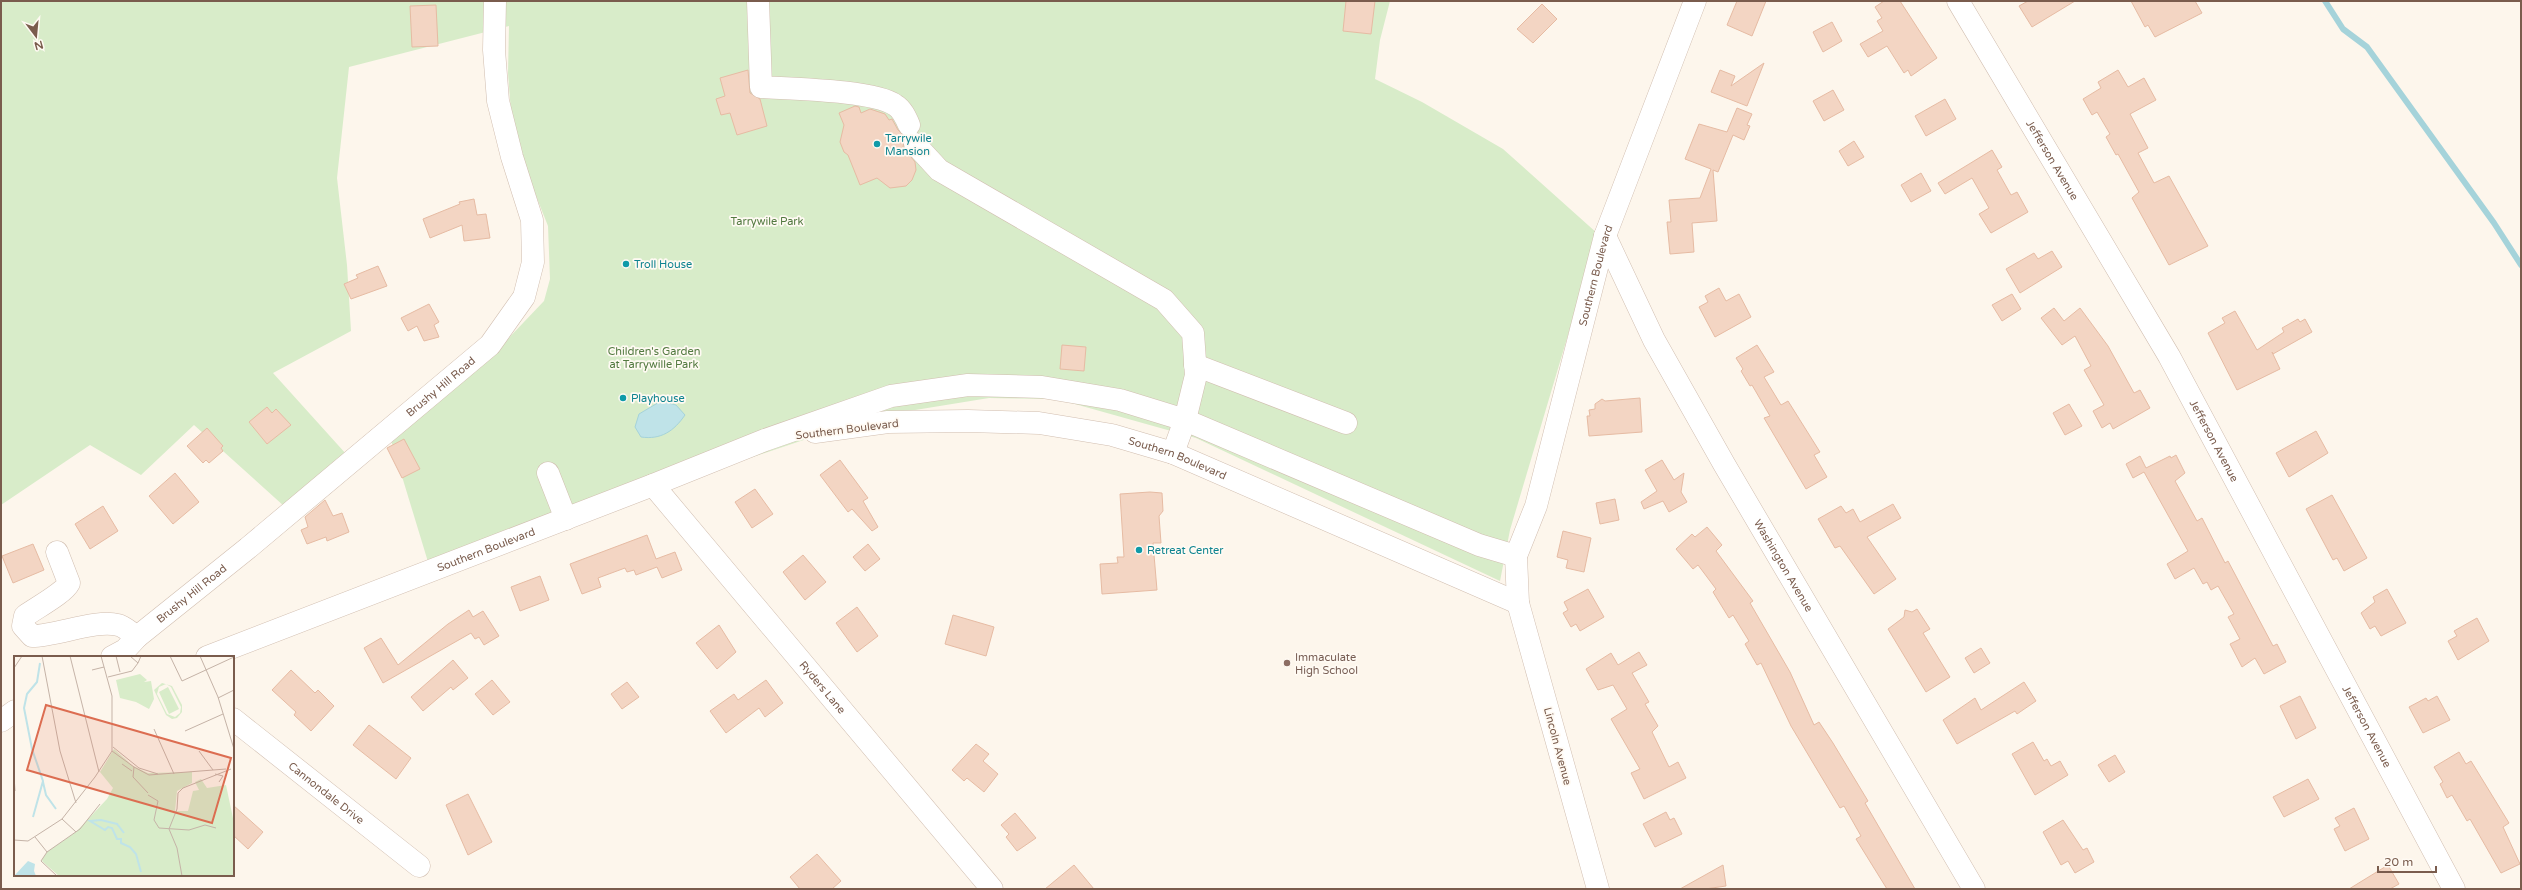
<svg xmlns="http://www.w3.org/2000/svg" width="2522" height="890" viewBox="0 0 2522 890" font-family="'Varela Round',sans-serif">
<style>
.green{fill:#d8ecc9}
.water{fill:#bfe3e8;stroke:#a5d3da}
.lines{fill:none;stroke-linecap:round;stroke-linejoin:round}
.stream{stroke:#a5d3da;stroke-width:6}
.building{fill:#f3d5c3;stroke:#e6bba3}
.minor-casing{stroke:#d1beb0;stroke-width:23}
.minor{stroke:#fff;stroke-width:22}
.culture-dot{fill:#0f9aa8;stroke:#fffaf3;stroke-width:1.5}
.education-dot{fill:#8d6e63;stroke:#fffaf3;stroke-width:1.5}
.labels{text-anchor:middle;stroke-width:3.5;stroke-linejoin:round;paint-order:stroke}
.culture-label{font-size:11px;fill:#0d838f;stroke:#fffaf3;text-anchor:start}
.street-label{font-size:11px;fill:#7a5c4d;stroke:#fffaf3}
.park-label{font-size:11px;fill:#537a41;stroke:#fffaf3}
.education-label{font-size:11px;fill:#785e54;stroke:#fffaf3;text-anchor:start}
.inset-river{fill:none;stroke:#bfe3e8;stroke-width:2}
.inset-road{fill:none;stroke:#c5b3a7;stroke-width:1}
.view{fill:#dc6d51;fill-opacity:0.15;stroke:#dc6d51;stroke-width:2}
.inset-edge{fill:none;stroke:#7a5c4d;stroke-width:2}
</style>
<rect width="100%" height="100%" fill="#fdf6ec"/>
<path class="green" d="M 1,1 L 1390,1 L 1380,40 L 1375,79 L 1422,102 L 1503,149 L 1598,234 L 1510,530 L 1500,581 L 1196,438 L 1057,399 L 989,398 L 872,417 L 643,494 L 432,575 L 390,437 L 503,344 L 544,301 L 550,279 L 548,226 L 513,138 L 508,73 L 509,26 L 349,67 L 337,178 L 347,265 L 351,331 L 273,373 L 356,465 L 295,516 L 194,425 L 141,475 L 90,445 L 1,505 Z"/>
<path class="water" d="M 661,401 L 676,405 L 685,415 C 674,431 661,440 641,437 L 635,427 L 639,414 Z"/>
<g class="lines">
<path class="stream" d="M 2325,1 L 2343,29 L 2367,47 L 2494,223 L 2521,265"/>
</g>
<path class="building" d="M 1346,1 L 1375,1 L 1371,34 L 1343,31 Z
M 1737,1 L 1766,1 L 1752,36 L 1727,25 Z
M 1884,1 L 1900,1 L 1937,58 L 1911,76 L 1908,70 L 1904,73 L 1887,46 L 1868,57 L 1860,44 L 1883,31 L 1877,21 L 1882,18 L 1875,7 Z
M 2028,1 L 2075,1 L 2032,27 L 2019,6 Z
M 2131,1 L 2195,1 L 2202,13 L 2155,37 L 2148,25 L 2145,27 Z
M 1542,4 L 1557,19 L 1533,43 L 1517,29 Z
M 436,5 L 438,46 L 412,47 L 410,6 Z
M 1832,22 L 1842,41 L 1823,52 L 1813,32 Z
M 1764,63 L 1747,106 L 1711,92 L 1720,70 L 1735,76 L 1731,86 Z
M 748,70 L 750,93 L 760,99 L 767,126 L 737,135 L 730,113 L 721,115 L 716,99 L 725,96 L 720,78 Z
M 2118,70 L 2128,87 L 2144,78 L 2156,100 L 2130,114 L 2148,148 L 2138,153 L 2154,183 L 2169,176 L 2208,246 L 2169,265 L 2132,198 L 2139,192 L 2118,154 L 2116,155 L 2106,137 L 2110,134 L 2097,112 L 2092,115 L 2083,99 L 2101,88 L 2098,82 Z
M 1833,90 L 1844,110 L 1824,121 L 1813,101 Z
M 1945,99 L 1956,119 L 1926,136 L 1915,116 Z
M 855,106 L 859,107 L 861,113 L 870,109 L 885,114 L 889,120 L 892,119 L 898,130 L 905,137 L 903,147 L 915,162 L 916,170 L 912,180 L 906,186 L 890,188 L 877,178 L 860,185 L 848,155 L 844,152 L 840,142 L 844,125 L 839,113 Z
M 1737,108 L 1752,114 L 1747,125 L 1750,126 L 1744,140 L 1733,135 L 1718,172 L 1713,170 L 1717,221 L 1692,223 L 1694,252 L 1670,254 L 1667,222 L 1671,222 L 1669,200 L 1700,198 L 1711,169 L 1685,159 L 1699,124 L 1727,132 Z
M 1854,141 L 1864,157 L 1848,166 L 1839,151 Z
M 1992,150 L 2002,167 L 1997,170 L 2011,195 L 2017,192 L 2028,212 L 1991,233 L 1979,214 L 1989,208 L 1972,178 L 1945,194 L 1938,183 Z
M 1921,173 L 1931,191 L 1911,202 L 1901,185 Z
M 474,199 L 477,215 L 486,214 L 490,238 L 464,241 L 462,225 L 430,238 L 423,219 L 460,204 L 459,202 Z
M 2052,251 L 2062,267 L 2020,293 L 2006,269 L 2034,253 L 2038,259 Z
M 378,266 L 387,286 L 351,299 L 344,284 L 358,278 L 356,275 Z
M 1719,288 L 1726,301 L 1739,294 L 1751,317 L 1715,337 L 1699,307 L 1708,302 L 1705,296 Z
M 2012,294 L 2021,309 L 2002,321 L 1992,305 Z
M 429,304 L 439,322 L 434,325 L 439,337 L 424,341 L 417,326 L 408,331 L 401,318 Z
M 2054,308 L 2064,321 L 2080,308 L 2108,346 L 2134,393 L 2140,390 L 2150,408 L 2113,429 L 2110,423 L 2102,428 L 2093,411 L 2104,405 L 2084,370 L 2091,366 L 2075,336 L 2062,345 L 2041,318 Z
M 2235,311 L 2257,350 L 2284,332 L 2282,328 L 2298,319 L 2300,322 L 2305,319 L 2312,332 L 2273,354 L 2272,352 L 2280,369 L 2237,390 L 2208,333 L 2225,323 L 2222,318 Z
M 1062,345 L 1086,347 L 1084,371 L 1060,369 Z
M 1757,345 L 1774,372 L 1764,377 L 1781,405 L 1788,401 L 1820,452 L 1814,455 L 1827,477 L 1806,489 L 1764,418 L 1770,416 L 1752,385 L 1750,386 L 1741,371 L 1743,369 L 1736,358 Z
M 1640,398 L 1642,432 L 1589,436 L 1587,416 L 1590,416 L 1589,410 L 1595,409 L 1595,404 L 1602,399 L 1605,401 Z
M 2069,404 L 2082,426 L 2065,435 L 2053,413 Z
M 267,407 L 272,413 L 276,409 L 291,425 L 267,444 L 249,422 Z
M 207,428 L 223,446 L 221,448 L 223,451 L 209,463 L 206,460 L 203,463 L 187,446 Z
M 2316,431 L 2328,453 L 2289,477 L 2276,453 Z
M 404,439 L 420,469 L 402,478 L 387,448 Z
M 2176,455 L 2185,473 L 2175,481 L 2197,521 L 2202,518 L 2225,563 L 2228,561 L 2273,646 L 2277,644 L 2286,662 L 2264,674 L 2255,658 L 2242,667 L 2230,644 L 2240,639 L 2228,617 L 2234,614 L 2218,586 L 2211,590 L 2207,582 L 2203,584 L 2194,568 L 2175,579 L 2167,564 L 2188,551 L 2144,472 L 2133,478 L 2126,464 L 2140,456 L 2146,468 L 2170,456 L 2171,458 Z
M 840,460 L 868,498 L 863,501 L 878,527 L 872,531 L 852,509 L 848,512 L 820,475 Z
M 1662,460 L 1674,480 L 1684,473 L 1681,492 L 1687,502 L 1669,512 L 1663,501 L 1644,509 L 1641,502 L 1657,491 L 1645,470 Z
M 175,473 L 199,502 L 173,524 L 149,496 Z
M 755,489 L 773,514 L 752,528 L 735,502 Z
M 1150,492 L 1162,493 L 1163,511 L 1159,516 L 1161,543 L 1153,543 L 1157,590 L 1102,594 L 1100,564 L 1118,563 L 1117,557 L 1124,557 L 1120,494 Z
M 2332,495 L 2367,558 L 2344,571 L 2337,558 L 2333,560 L 2306,509 Z
M 1615,499 L 1619,520 L 1600,524 L 1596,503 Z
M 325,500 L 333,516 L 342,513 L 349,532 L 327,541 L 326,537 L 307,544 L 301,530 L 308,527 L 305,517 Z
M 1893,504 L 1901,518 L 1867,537 L 1896,579 L 1874,594 L 1840,546 L 1835,548 L 1818,519 L 1841,506 L 1846,513 L 1853,509 L 1860,522 Z
M 103,506 L 118,531 L 90,549 L 75,524 Z
M 1707,527 L 1722,545 L 1716,551 L 1753,601 L 1750,603 L 1790,672 L 1814,725 L 1819,722 L 1833,743 L 1868,801 L 1865,803 L 1915,889 L 1887,889 L 1856,839 L 1861,836 L 1844,806 L 1840,808 L 1791,726 L 1761,663 L 1757,665 L 1745,644 L 1749,641 L 1733,615 L 1729,618 L 1713,592 L 1716,589 L 1698,565 L 1693,569 L 1676,549 L 1692,534 L 1695,537 Z
M 1563,531 L 1591,538 L 1584,572 L 1566,568 L 1568,560 L 1557,557 Z
M 647,535 L 656,559 L 675,552 L 682,570 L 662,578 L 657,567 L 636,575 L 634,570 L 627,572 L 625,568 L 598,578 L 601,587 L 582,594 L 570,564 Z
M 33,544 L 44,570 L 13,583 L 2,556 Z
M 868,544 L 880,559 L 865,571 L 853,557 Z
M 803,555 L 826,582 L 805,600 L 783,572 Z
M 540,576 L 549,600 L 520,611 L 511,587 Z
M 1588,589 L 1604,617 L 1580,631 L 1576,624 L 1571,627 L 1563,613 L 1568,610 L 1564,602 Z
M 2387,589 L 2406,623 L 2381,636 L 2375,626 L 2370,629 L 2361,613 L 2375,602 L 2373,597 Z
M 857,607 L 878,636 L 857,652 L 836,623 Z
M 1917,609 L 1930,629 L 1923,633 L 1950,677 L 1926,692 L 1888,629 L 1904,617 L 1905,610 L 1912,612 Z
M 469,610 L 473,617 L 483,611 L 499,636 L 484,645 L 479,637 L 475,639 L 471,633 L 383,683 L 364,648 L 381,638 L 398,665 L 448,624 Z
M 953,615 L 994,627 L 986,656 L 945,644 Z
M 2477,618 L 2489,641 L 2458,660 L 2448,641 L 2457,636 L 2454,631 Z
M 719,625 L 736,652 L 717,669 L 696,643 Z
M 1981,648 L 1990,663 L 1974,673 L 1965,658 Z
M 1639,652 L 1647,665 L 1632,673 L 1649,702 L 1645,704 L 1658,726 L 1652,732 L 1669,767 L 1678,762 L 1686,778 L 1644,799 L 1631,773 L 1640,769 L 1611,719 L 1627,709 L 1613,685 L 1598,690 L 1586,669 L 1611,653 L 1618,665 Z
M 453,660 L 468,678 L 453,690 L 451,687 L 423,711 L 411,697 Z
M 291,670 L 315,693 L 318,690 L 334,706 L 311,731 L 294,715 L 296,712 L 272,690 Z
M 492,680 L 510,702 L 493,715 L 475,694 Z
M 766,680 L 783,703 L 765,717 L 759,708 L 726,733 L 710,711 L 734,694 L 738,700 Z
M 627,682 L 639,697 L 622,709 L 611,694 Z
M 2024,682 L 2036,701 L 2017,714 L 2015,711 L 1957,744 L 1943,720 L 1975,698 L 1981,710 Z
M 2300,696 L 2316,728 L 2296,739 L 2280,706 Z
M 2437,696 L 2450,720 L 2423,733 L 2409,707 L 2426,698 L 2428,701 Z
M 369,725 L 411,758 L 396,779 L 353,745 Z
M 2033,742 L 2044,761 L 2047,759 L 2051,766 L 2060,761 L 2068,775 L 2035,795 L 2012,754 Z
M 976,744 L 989,754 L 983,761 L 998,774 L 984,792 L 967,778 L 964,781 L 952,770 Z
M 2459,752 L 2466,764 L 2471,761 L 2509,823 L 2503,827 L 2520,864 L 2501,873 L 2470,819 L 2467,821 L 2452,795 L 2447,798 L 2440,784 L 2443,782 L 2434,767 Z
M 2115,755 L 2125,772 L 2109,782 L 2098,765 Z
M 2308,779 L 2319,799 L 2284,817 L 2273,797 Z
M 468,794 L 492,842 L 468,855 L 446,805 Z
M 233,805 L 263,832 L 248,849 L 233,835 Z
M 2354,808 L 2369,839 L 2345,851 L 2334,829 L 2340,826 L 2335,818 Z
M 1666,812 L 1670,820 L 1674,818 L 1682,834 L 1655,847 L 1643,824 Z
M 1015,813 L 1036,838 L 1017,851 L 1006,837 L 1009,834 L 1001,825 Z
M 2063,820 L 2083,850 L 2087,848 L 2094,862 L 2075,873 L 2068,861 L 2061,865 L 2043,832 Z
M 817,854 L 841,881 L 832,889 L 800,889 L 790,877 Z
M 1074,865 L 1094,889 L 1045,889 Z
M 1723,865 L 1726,886 L 1705,889 L 1680,889 Z
M 2388,865 L 2399,884 L 2390,889 L 2349,889 Z"/>
<g class="lines">
<g class="minor-casing">
<g id="minor">
<path d="M 758,1 L 761,87 C 791,89 874,90 895,105 C 902,109 906,118 909,125"/>
<path id="s1" d="M 1958,1 L 2169,356 L 2454,889"/>
<path d="M 915,144 L 939,170 L 1164,300 L 1193,333 L 1196,375 L 1185,420 L 1173,453"/>
<path id="s2" d="M 1605,236 L 1654,340 L 1724,464 L 1974,889"/>
<path d="M 1195,365 L 1346,423"/>
<path id="s3" d="M 815,432 L 888,422 L 968,421 L 1039,423 L 1112,435 L 1173,453 L 1518,603"/>
<path d="M 548,473 L 566,519"/>
<path id="s4" d="M 653,485 L 992,889"/>
<path d="M 57,552 L 69,583 C 64,593 36,608 25,616 L 23,626 L 32,636 C 57,636 96,619 118,625 C 124,626 131,633 137,637"/>
<path id="s5" d="M 112,657 L 125,650 L 137,637 L 248,548 L 490,345 L 524,297 L 533,262 L 532,220 L 512,157 L 498,101 L 494,50 L 495,1"/>
<path id="s6" d="M 207,657 L 653,485 L 765,440 L 891,396 L 968,385 L 1042,387 L 1120,400 L 1185,420 L 1479,545 L 1516,556"/>
<path id="s7" d="M 233,719 L 419,866"/>
<path d="M 1,721 L 15,711"/>
<path id="s8" d="M 1598,889 L 1518,603 L 1516,556 L 1536,506 L 1605,236 L 1695,1"/>
</g>
</g>
<use href="#minor" class="minor"/>
</g>
<g class="culture-dot">
<circle cx="877" cy="144" r="4"/>
<circle cx="626" cy="264" r="4"/>
<circle cx="623" cy="398" r="4"/>
<circle cx="1139" cy="550" r="4"/>
</g>
<circle class="education-dot" cx="1287" cy="663" r="4"/>
<g class="labels">
<g class="culture-label">
<text x="885" y="142">Tarrywile<tspan x="885" dy="13">Mansion</tspan></text>
<text x="634" y="268">Troll House</text>
<text x="631" y="402">Playhouse</text>
<text x="1147" y="554">Retreat Center</text>
</g>
<g class="street-label">
<text dy="4" stroke="none"><textPath href="#s1" startOffset="185">Jefferson Avenue</textPath></text>
<text dy="4" stroke="none"><textPath href="#s8" startOffset="636">Southern Boulevard</textPath></text>
<text dy="4" stroke="none"><textPath href="#s5" startOffset="426">Brushy Hill Road</textPath></text>
<text transform="translate(847 429) rotate(-7)" y="4">Southern Boulevard</text>
<text dy="4" stroke="none"><textPath href="#s1" startOffset="509">Jefferson Avenue</textPath></text>
<text dy="4" stroke="none"><textPath href="#s3" startOffset="368">Southern Boulevard</textPath></text>
<text dy="4" stroke="none"><textPath href="#s6" startOffset="299">Southern Boulevard</textPath></text>
<text dy="4" stroke="none"><textPath href="#s2" startOffset="375">Washington Avenue</textPath></text>
<text dy="4" stroke="none"><textPath href="#s5" startOffset="102">Brushy Hill Road</textPath></text>
<text dy="4" stroke="none"><textPath href="#s4" startOffset="264">Ryders Lane</textPath></text>
<text dy="4" stroke="none"><textPath href="#s1" startOffset="833">Jefferson Avenue</textPath></text>
<text transform="translate(1558 746) rotate(75)" y="4">Lincoln Avenue</text>
<text dy="4" stroke="none"><textPath href="#s7" startOffset="119">Cannondale Drive</textPath></text>
</g>
<g class="park-label">
<text x="767" y="225">Tarrywile Park</text>
<text x="654" y="355">Children's Garden<tspan x="654" dy="13">at Tarrywille Park</tspan></text>
</g>
<g class="education-label">
<text x="1295" y="661">Immaculate<tspan x="1295" dy="13">High School</tspan></text>
</g>
</g>
<g transform="translate(14 656)">
<rect width="220" height="220" fill="#fdf6ec"/>
<path d="M 126,18 L 133,24 L 130,26 L 137,25 L 140,43 L 135,53 L 122,46 L 106,42 L 102,24 ZM 148,27 L 158,30 L 168,49 L 168,56 L 163,62 L 158,63 L 152,59 L 140,34 ZM 152,28 L 157,31 L 167,51 L 166,57 L 161,61 L 153,58 L 143,38 L 145,31 ZM 154,31 L 165,53 L 155,58 L 145,36 ZM 100,93 L 119,110 L 134,117 L 178,116 L 178,127 L 163,135 L 161,155 L 174,155 L 179,135 L 185,134 L 181,126 L 187,123 L 193,132 L 212,129 L 220,167 L 220,220 L 45,220 L 29,206 L 28,204 L 33,196 L 62,176 L 93,143 L 99,132 L 86,116 Z" fill="#d8ecc9" fill-rule="evenodd"/>
<path d="M 14,205 L 21,208 L 20,215 L 22,220 L 0,220 Z" fill="#bfe3e8"/>
<path class="inset-river" d="M 29,126 L 32,139 L 42,153M 19,161 L 29,125 L 18,93 L 10,52 L 13,38 L 23,26 L 26,7M 110,177 L 103,168 L 87,164 L 76,165 L 91,174 L 94,171 L 98,172 L 103,183 L 107,183 L 107,187 L 116,191 L 122,198 L 127,216"/>
<path class="inset-road" d="M 28,0 L 46,95 L 62,147M 56,0 L 85,116M 102,0 L 106,16M 116,0 L 124,7 L 127,0M 156,0 L 168,25 L 220,1M 186,0 L 204,41 L 220,93M 0,12 L 8,0M 78,14 L 90,11M 94,21 L 118,15 L 124,7M 204,42 L 220,34M 140,73 L 160,118M 171,75 L 209,58M 99,91 L 125,112 L 144,118M 98,95 L 120,111 L 135,119 L 212,113M 185,95 L 199,114M 108,108 L 118,115M 120,111 L 119,121 L 134,137M 201,118 L 209,120 L 205,126M 0,120 L 1,135M 134,139 L 144,145 L 140,164 L 145,172 L 175,174 L 191,169 L 202,172M 48,163 L 62,176M 21,181 L 33,196M 0,184 L 14,185 L 48,163 L 81,121 L 98,95 L 98,40 L 87,0M 43,220 L 27,205 L 33,196 L 66,173 L 86,148M 168,220 L 163,192 L 155,173 L 163,153 L 164,137 L 169,132 L 217,113"/>
<path class="view" d="M 32,49 L 217,102 L 198,167 L 13,114 Z"/>
<rect width="220" height="220" class="inset-edge"/>
</g>
<rect width="2522" height="890" fill="none" stroke="#7a5c4d" stroke-width="4"/>
<g transform="translate(36 36) rotate(164)" stroke="#fffaf3" stroke-width="3" paint-order="stroke">
<path d="M0-3L7 15L0 10L-7 15Z" fill="#7a5c4d"/>
<text y="-6" font-size="11" font-weight="bold" text-anchor="middle" fill="#7a5c4d">N</text>
</g>
<path d="M2378 866v6h58v-6" fill="none" stroke="#7a5c4d" stroke-width="2"/>
<text x="2384" y="866" font-size="12" fill="#7a5c4d" stroke="#fffaf3" stroke-width="3" paint-order="stroke">20 m</text>
</svg>
